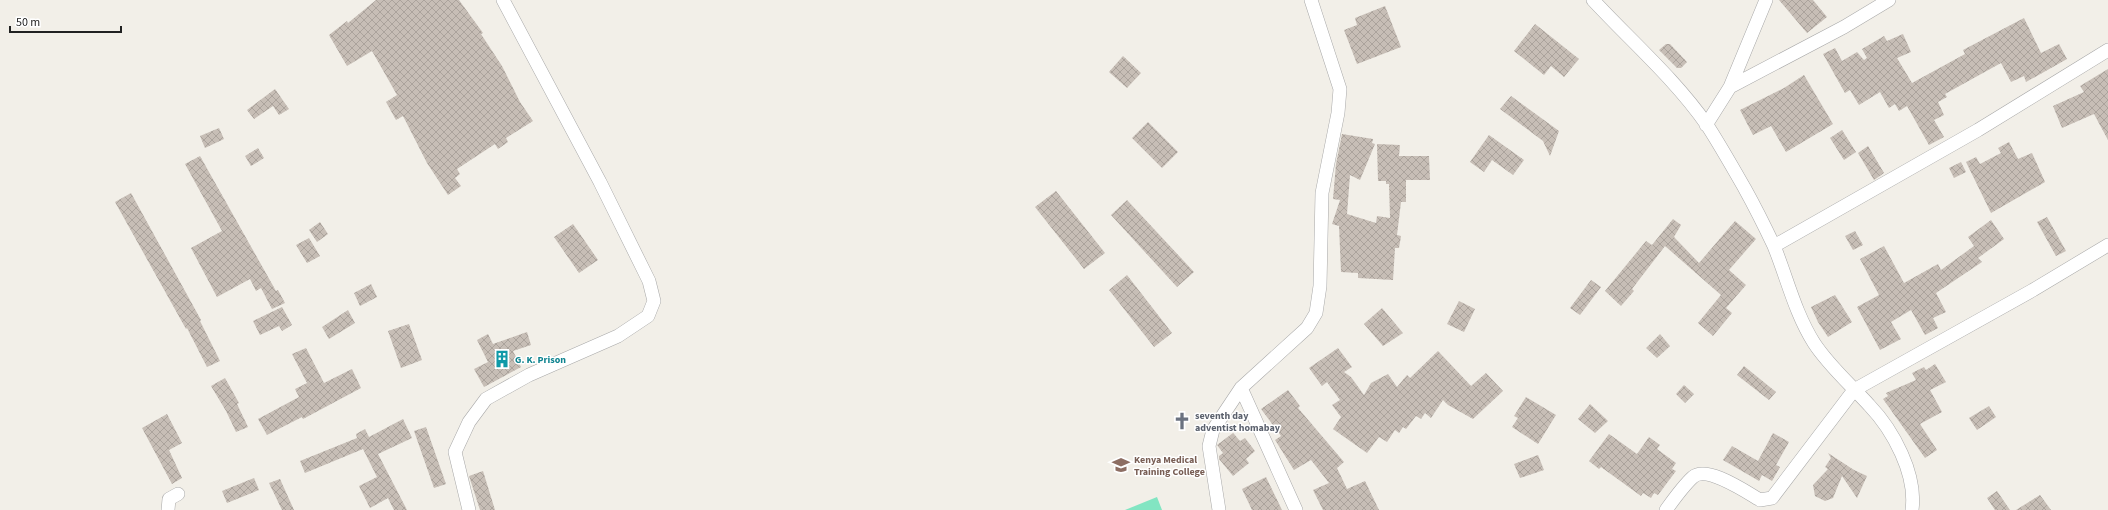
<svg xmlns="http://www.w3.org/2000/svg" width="2108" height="510" viewBox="0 0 2108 510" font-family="'Source Sans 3',sans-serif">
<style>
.pitch{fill:#82e5c2}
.building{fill:url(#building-cross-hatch)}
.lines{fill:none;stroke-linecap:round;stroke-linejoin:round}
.street-casing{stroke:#a8a8a8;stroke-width:14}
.street{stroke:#fff;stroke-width:13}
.labels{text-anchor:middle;stroke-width:3;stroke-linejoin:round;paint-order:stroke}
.culture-label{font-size:10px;font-weight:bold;fill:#0d838f;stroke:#fff;text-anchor:start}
.worship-label{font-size:10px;font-weight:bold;fill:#5b616d;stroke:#fff;text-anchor:start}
.education-label{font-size:10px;font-weight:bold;fill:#785e54;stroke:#fff;text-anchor:start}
</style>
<defs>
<pattern id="building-cross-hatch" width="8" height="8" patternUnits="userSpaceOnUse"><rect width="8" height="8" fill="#c7beb6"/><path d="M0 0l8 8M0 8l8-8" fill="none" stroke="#aba39c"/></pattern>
</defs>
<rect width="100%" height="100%" fill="#f2efe8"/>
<path class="pitch" d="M 1157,497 L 1162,510 L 1125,510 Z"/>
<path class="building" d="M 376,0 L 459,0 L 483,33 L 481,34 L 502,66 L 520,102 L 533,121 L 506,138 L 508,142 L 498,149 L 495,144 L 457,169 L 460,174 L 455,178 L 461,186 L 448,195 L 427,163 L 403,116 L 396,120 L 386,102 L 397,95 L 372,51 L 347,66 L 329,35 L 347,21 L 348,23 Z
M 1779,0 L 1813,0 L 1827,17 L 1807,33 Z
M 1385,6 L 1401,47 L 1357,64 L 1344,30 L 1357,25 L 1355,18 Z
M 2024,18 L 2041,53 L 2059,44 L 2067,59 L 2026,82 L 2024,76 L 2011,82 L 2001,63 L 1945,94 L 1947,97 L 1938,102 L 1944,115 L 1934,120 L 1944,137 L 1929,145 L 1907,106 L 1899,111 L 1895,104 L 1889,108 L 1880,92 L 1859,105 L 1850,90 L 1845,93 L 1823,54 L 1835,48 L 1842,61 L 1857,52 L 1864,60 L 1867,58 L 1862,49 L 1884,36 L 1887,41 L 1903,34 L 1911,52 L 1897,58 L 1912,83 L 1965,54 L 1963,50 Z
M 1535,24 L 1579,59 L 1564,77 L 1551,66 L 1544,75 L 1514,51 Z
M 1666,44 L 1670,44 L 1687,62 L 1681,68 L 1677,68 L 1659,50 Z
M 1123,56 L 1141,73 L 1127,88 L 1109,72 Z
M 2108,69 L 2108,140 L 2094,114 L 2062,128 L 2053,106 L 2084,92 L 2080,86 Z
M 1804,75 L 1833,124 L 1786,152 L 1771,126 L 1753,135 L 1740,110 L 1784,88 Z
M 275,89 L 289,109 L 279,115 L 273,106 L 254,119 L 247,110 Z
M 1511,96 L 1559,131 L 1550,156 L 1543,141 L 1500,109 Z
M 1148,122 L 1178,152 L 1162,168 L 1132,138 Z
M 219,128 L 224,139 L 205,148 L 200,136 Z
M 1842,130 L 1856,152 L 1844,160 L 1830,138 Z
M 1342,134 L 1373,139 L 1372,143 L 1375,144 L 1360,180 L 1350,175 L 1347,214 L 1376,223 L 1377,216 L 1390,218 L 1389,184 L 1386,184 L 1386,181 L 1378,181 L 1377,144 L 1400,145 L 1399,156 L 1429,156 L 1430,180 L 1406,180 L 1406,202 L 1401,202 L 1397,235 L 1401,236 L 1399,248 L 1395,248 L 1393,280 L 1358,278 L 1358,273 L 1341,272 L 1339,226 L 1332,224 L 1340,200 L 1333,199 L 1336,164 Z
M 1489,135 L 1524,160 L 1513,175 L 1492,160 L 1484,172 L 1470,162 Z
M 2009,142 L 2018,159 L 2032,153 L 2045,182 L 1991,213 L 1966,162 L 1976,157 L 1980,164 L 2001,153 L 1998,148 Z
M 1868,146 L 1884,173 L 1874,180 L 1858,153 Z
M 258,148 L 264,158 L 251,166 L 245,156 Z
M 200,156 L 276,291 L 278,290 L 285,303 L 272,309 L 261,288 L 256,291 L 250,279 L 217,297 L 191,248 L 222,231 L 185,164 Z
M 1961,162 L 1966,172 L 1954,178 L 1949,168 Z
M 1056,191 L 1105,253 L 1084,269 L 1035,207 Z
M 131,193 L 201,320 L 200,321 L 220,361 L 207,367 L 187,328 L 186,329 L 115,202 Z
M 1127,200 L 1194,272 L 1177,287 L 1111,215 Z
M 2047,217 L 2066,251 L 2056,256 L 2037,222 Z
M 1673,219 L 1681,225 L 1674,237 L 1699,263 L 1735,221 L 1756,239 L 1729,270 L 1746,285 L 1726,308 L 1732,313 L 1713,336 L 1698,323 L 1721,295 L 1665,246 L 1632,289 L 1634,291 L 1621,306 L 1605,291 L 1646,241 L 1652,245 Z
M 1991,220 L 2004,239 L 1978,258 L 1982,262 L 1936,293 L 1946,312 L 1933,318 L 1938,328 L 1925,335 L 1911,310 L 1891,322 L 1901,339 L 1880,350 L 1857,307 L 1879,295 L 1860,259 L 1884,246 L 1904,283 L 1938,264 L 1941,270 L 1974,246 L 1968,237 Z
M 320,222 L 328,234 L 317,242 L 309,230 Z
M 573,224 L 598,260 L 579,273 L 554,237 Z
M 1855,231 L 1863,245 L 1853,250 L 1845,236 Z
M 309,238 L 320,256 L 307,263 L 296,245 Z
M 1127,275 L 1172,333 L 1154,347 L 1109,290 Z
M 1591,280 L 1601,287 L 1580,315 L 1570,308 Z
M 371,284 L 377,297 L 360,306 L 354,293 Z
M 1835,295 L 1852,322 L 1828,337 L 1818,322 L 1811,307 Z
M 1459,301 L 1475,309 L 1464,332 L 1447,324 Z
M 282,307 L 292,325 L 282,331 L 279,326 L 260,335 L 253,321 Z
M 1382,308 L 1403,333 L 1383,346 L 1364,324 Z
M 348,310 L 355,323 L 329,339 L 322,327 Z
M 409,324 L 422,360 L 401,368 L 388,331 Z
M 527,332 L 531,345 L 513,351 L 521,367 L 484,387 L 474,369 L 488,362 L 477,340 L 488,334 L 493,344 Z
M 1660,334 L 1670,346 L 1657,358 L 1646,348 Z
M 306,348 L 324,383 L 352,369 L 361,388 L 303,419 L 302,417 L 267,435 L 258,419 L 299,397 L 295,389 L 307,383 L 292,354 Z
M 1338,348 L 1352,367 L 1344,372 L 1351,377 L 1364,395 L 1371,383 L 1388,374 L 1397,387 L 1407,375 L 1410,378 L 1438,351 L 1471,386 L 1486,373 L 1503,391 L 1473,419 L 1448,405 L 1443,400 L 1431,418 L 1425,413 L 1421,419 L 1416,416 L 1406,429 L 1403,427 L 1399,433 L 1395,430 L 1387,442 L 1379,437 L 1367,453 L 1333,429 L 1341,417 L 1332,405 L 1340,400 L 1327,382 L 1322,386 L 1309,368 Z
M 1935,364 L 1946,382 L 1930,390 L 1942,412 L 1920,424 L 1937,450 L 1925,458 L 1883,399 L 1888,396 L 1886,393 L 1916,380 L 1912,373 L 1924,367 L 1926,370 Z
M 1744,366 L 1776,392 L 1769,400 L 1737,375 Z
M 225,378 L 239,403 L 237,404 L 248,427 L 236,432 L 226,411 L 211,386 Z
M 1684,385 L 1694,394 L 1685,403 L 1676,394 Z
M 1288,390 L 1300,406 L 1298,408 L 1344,462 L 1337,468 L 1347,489 L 1365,481 L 1379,510 L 1323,510 L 1313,490 L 1329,483 L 1311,460 L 1294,470 L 1275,440 L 1281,436 L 1261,409 Z
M 1526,397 L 1556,415 L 1538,444 L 1512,427 L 1518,418 L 1514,416 Z
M 1590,404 L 1608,421 L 1595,433 L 1578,419 Z
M 1989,406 L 1996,417 L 1977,430 L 1969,418 Z
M 167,414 L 182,443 L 169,450 L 182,478 L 172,484 L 142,428 Z
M 403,419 L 412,438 L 378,454 L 407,510 L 394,510 L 388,498 L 370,508 L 359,486 L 377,477 L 363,449 L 305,473 L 300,461 L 357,438 L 356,434 L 365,429 L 369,437 Z
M 426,427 L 446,484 L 434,488 L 414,431 Z
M 1233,433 L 1240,441 L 1245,438 L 1255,451 L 1246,459 L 1249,463 L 1233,476 L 1219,459 L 1219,456 L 1223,453 L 1217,445 Z
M 1773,433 L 1789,442 L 1776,465 L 1780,467 L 1772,481 L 1762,475 L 1759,481 L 1723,460 L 1732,446 L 1758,461 Z
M 1609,434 L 1637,454 L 1649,437 L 1660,445 L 1657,449 L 1676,463 L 1672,469 L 1676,471 L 1658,495 L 1654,493 L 1651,498 L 1643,493 L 1641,496 L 1601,467 L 1599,469 L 1589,461 Z
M 1828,453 L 1854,470 L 1867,476 L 1857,498 L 1842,476 L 1833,498 L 1825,501 L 1815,496 L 1813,485 L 1828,469 L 1825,467 L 1831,458 Z
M 1538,455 L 1544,470 L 1520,478 L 1514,464 Z
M 483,471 L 495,510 L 480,510 L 469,476 Z
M 1266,477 L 1282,510 L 1252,510 L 1242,489 Z
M 254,478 L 259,490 L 227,503 L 222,491 Z
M 280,479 L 294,510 L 282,510 L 269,483 Z
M 1997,491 L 2010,510 L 1995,510 L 1987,498 Z
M 2040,495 L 2051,510 L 2016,510 Z"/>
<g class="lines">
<g class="street-casing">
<path id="street" d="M 1593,0 C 1631,41 1675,79 1707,125 C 1720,145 1733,168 1745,189 C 1755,207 1765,227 1774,246 C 1787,278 1795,313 1814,343 C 1829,366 1850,384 1869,405 C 1893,430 1917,474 1912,510
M 1730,87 L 1844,27 L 1889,0
M 1706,125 L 1730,87 L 1766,0
M 1774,246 L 1978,130 L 2108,50
M 1241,388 L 1296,510
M 168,510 L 169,499 L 178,494
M 469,510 L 455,452 L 469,422 L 486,399 L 529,375 L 618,336 L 648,316 L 654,301 L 649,281 L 600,182 L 503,0
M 1219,510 L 1209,446 L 1213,430 L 1241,388 L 1307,328 L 1316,313 L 1320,286 L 1322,193 L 1338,113 L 1340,89 L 1311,0
M 1666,510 C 1674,499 1683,486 1693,477 C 1707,465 1746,492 1760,500 L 1772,498 L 1854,390 L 2033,290 L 2108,245"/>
</g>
<use href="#street" class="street"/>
</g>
<defs>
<g id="building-bare" transform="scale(1.38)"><path d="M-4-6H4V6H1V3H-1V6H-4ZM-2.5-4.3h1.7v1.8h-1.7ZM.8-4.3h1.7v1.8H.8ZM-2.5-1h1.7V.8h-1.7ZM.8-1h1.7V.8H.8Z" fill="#0f9aa8" stroke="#fff" stroke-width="2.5" paint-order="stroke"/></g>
<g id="church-bare" transform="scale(1.38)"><path d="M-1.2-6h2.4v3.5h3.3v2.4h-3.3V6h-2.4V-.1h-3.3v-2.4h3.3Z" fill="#6b7280" stroke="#fff" stroke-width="2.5" paint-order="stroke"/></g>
<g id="university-bare" transform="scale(1.38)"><path d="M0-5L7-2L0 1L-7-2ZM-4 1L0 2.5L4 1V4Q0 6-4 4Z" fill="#8d6e63" stroke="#fff" stroke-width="2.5" paint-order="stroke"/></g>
</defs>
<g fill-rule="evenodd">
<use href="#building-bare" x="502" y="359"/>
<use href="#church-bare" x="1182" y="421"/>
<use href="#university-bare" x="1121" y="465"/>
</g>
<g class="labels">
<g class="culture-label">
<text x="515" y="363">G. K. Prison</text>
</g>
<g class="worship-label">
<text x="1195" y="419">seventh day<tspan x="1195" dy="12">adventist homabay</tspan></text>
</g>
<g class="education-label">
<text x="1134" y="463">Kenya Medical<tspan x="1134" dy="12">Training College</tspan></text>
</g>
</g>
<path d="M10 26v6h111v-6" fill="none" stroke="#212121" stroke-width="2"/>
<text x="16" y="26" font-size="12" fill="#212121" stroke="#ffffff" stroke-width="3" paint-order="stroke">50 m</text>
</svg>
